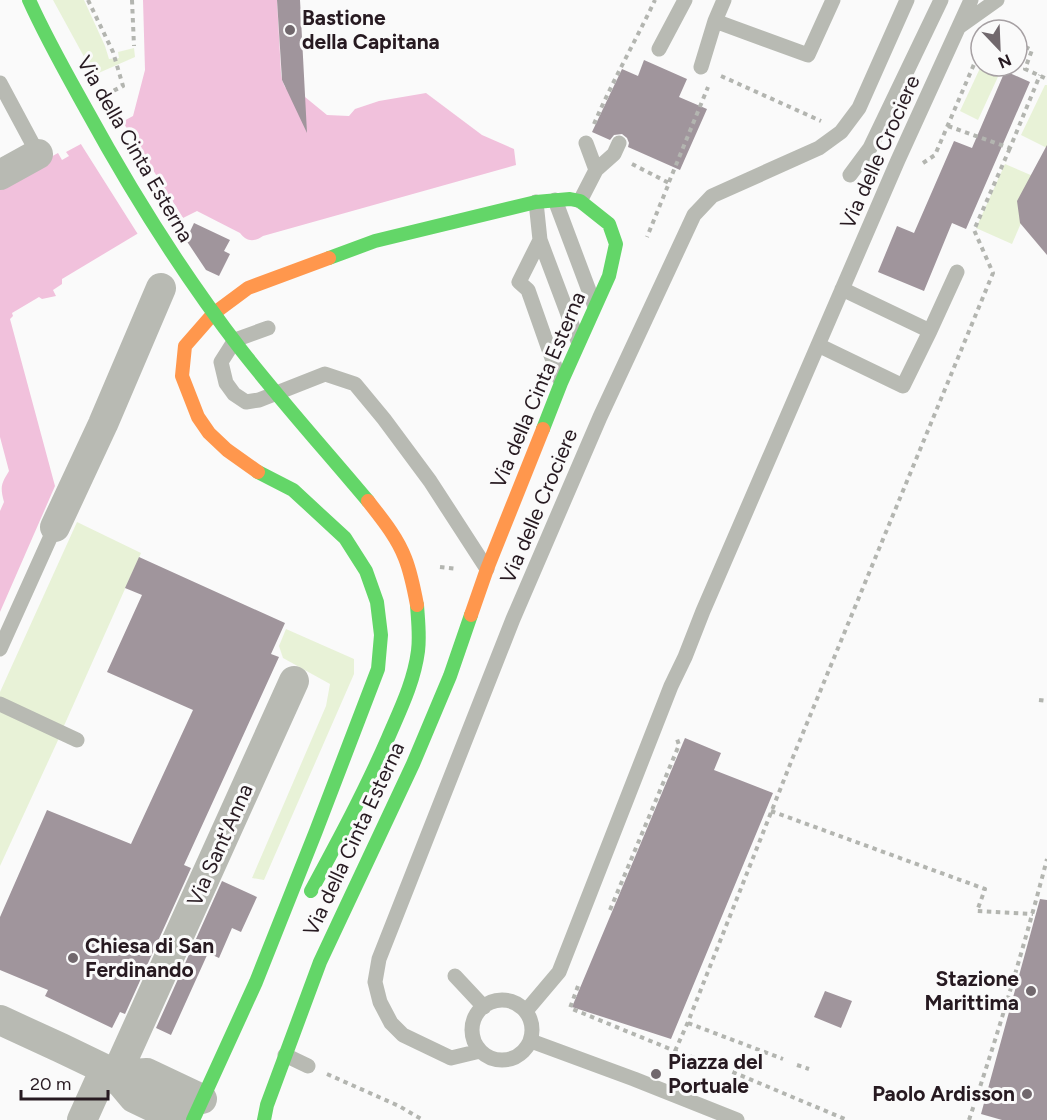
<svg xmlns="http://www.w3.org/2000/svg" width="1047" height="1120" viewBox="0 0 1047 1120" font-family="Figtree,sans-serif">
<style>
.green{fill:#e8f2d7}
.water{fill:#f1c1dc}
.pier{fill:#fafafa}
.building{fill:#a0959c}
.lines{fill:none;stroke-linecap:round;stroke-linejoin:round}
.path{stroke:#b3b5b0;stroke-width:4;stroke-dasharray:4.5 4.5;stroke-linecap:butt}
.lane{stroke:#b8bab3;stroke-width:15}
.street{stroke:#b8bab3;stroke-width:30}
.fast{stroke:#63d668;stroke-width:14}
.slow{stroke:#ff974d;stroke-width:14}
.fast-bridge{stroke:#63d668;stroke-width:14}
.slow-bridge{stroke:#ff974d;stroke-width:14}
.poi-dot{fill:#71686d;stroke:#fafafa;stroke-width:2}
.labels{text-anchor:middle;stroke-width:6;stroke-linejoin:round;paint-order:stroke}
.poi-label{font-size:21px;font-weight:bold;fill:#271a21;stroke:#fafafa;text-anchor:start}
.street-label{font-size:21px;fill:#271a21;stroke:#fafafa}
</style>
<rect width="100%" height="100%" fill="#fafafa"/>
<path class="green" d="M 53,0 L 84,0 L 105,46 L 109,59 L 119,58 L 118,52 L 134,48 L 135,57 L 94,75 Z
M 981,66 L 1003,66 L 978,120 L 960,111 Z
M 1045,85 L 1047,85 L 1047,148 L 1021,135 Z
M 1005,164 L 1040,179 L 1012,244 L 976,228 Z
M 77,522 L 141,553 L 63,728 L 0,699 L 0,692 Z
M 286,629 L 354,659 L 354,674 L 264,880 L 252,878 L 326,706 L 330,684 L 283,658 L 279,646 Z
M 0,711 L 59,738 L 0,866 Z"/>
<path class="water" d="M 143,0 L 277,0 L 281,73 L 282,80 L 285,87 L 291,93 L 297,96 L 305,97 L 327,115 L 349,116 L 355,109 L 379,101 L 426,93 L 482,135 L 514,149 L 516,165 L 263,236 C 254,242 247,242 240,233 L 197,211 L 183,218 L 177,210 L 62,279 L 62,284 L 53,290 L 56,296 L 42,299 L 39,297 L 12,313 L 13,316 L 10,319 L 55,486 L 0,612 L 0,511 L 4,502 C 0,487 1,484 9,471 L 0,437 L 0,185 L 58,153 L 62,160 L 69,156 L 66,152 L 133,116 L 145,70 Z"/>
<path class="pier" d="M 121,119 L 185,221 L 181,220 L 177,214 L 139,236 L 84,149 L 79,141 Z"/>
<path class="building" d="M 277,0 L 300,0 L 307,133 L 282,80 Z
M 644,60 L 687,79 L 679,97 L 707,109 L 680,170 L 628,147 L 629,143 L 627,138 L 622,134 L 614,135 L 610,140 L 592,132 L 622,69 L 638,76 Z
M 1005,71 L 1030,82 L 966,229 L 952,223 L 924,291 L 878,272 L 897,226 L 914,233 L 954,141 L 972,148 Z
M 1047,145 L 1047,255 L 1020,223 L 1017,201 Z
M 194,223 L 230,240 L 224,251 L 230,254 L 219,276 L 206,270 L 186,240 Z
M 139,557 L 285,623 L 271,654 L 279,657 L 184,865 L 191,868 L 125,1014 L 120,1012 L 112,1028 L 45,996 L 48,990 L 0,970 L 0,917 L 47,810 L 131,844 L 193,710 L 107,672 L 142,595 L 125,588 Z
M 685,738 L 721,753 L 714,770 L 773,793 L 671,1039 L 572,1007 Z
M 222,881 L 257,897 L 241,932 L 232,928 L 219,958 L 208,953 L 171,1035 L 156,1028 Z
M 1040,899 L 1047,900 L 1047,1120 L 1002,1120 L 981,1114 Z
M 825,991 L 852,1001 L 841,1028 L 814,1017 Z"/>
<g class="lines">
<path class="path" d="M 88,0 L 113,52 L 123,86 L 111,92
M 132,0 L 134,46
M 1017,43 L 1032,50 L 1025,69 L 1047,79
M 721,76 L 821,121
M 594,124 C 612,82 635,42 655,0
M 948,126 L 1010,148 L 1040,75
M 923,163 L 935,155 L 981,48
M 632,164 L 669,183 L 647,237
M 669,182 L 708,87
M 440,567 L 457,569
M 1039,700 L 1047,701
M 771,811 L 985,889 L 977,911 L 1033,914
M 610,910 L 679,745 L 676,736
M 578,986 L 570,1008 L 675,1051 L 721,1067 L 847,1120
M 688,1023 L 783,1059
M 675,1051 L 688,1022 L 793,757 L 993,273 L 974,230 L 1010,148
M 797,1065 L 809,1069
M 327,1074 L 399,1106 L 423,1120
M 969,1120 C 998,1034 1024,947 1047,859"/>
<path class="lane" d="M 715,21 L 808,55 L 833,0
M 959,27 L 997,0
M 659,49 L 685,0
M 701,67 L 715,21 L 724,0
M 0,83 L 38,154
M 586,143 L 596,170
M 850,175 L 870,148 L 941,0
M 555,200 L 594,304
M 580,201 L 596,170 L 614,154 L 619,143
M 536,202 L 540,240 L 578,341
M 540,240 L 519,282 L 528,290 L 559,378
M 268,328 L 235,340 L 221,362 L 226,383 L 234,394 L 246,402 L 259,400 L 325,374 L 355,384 L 384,419 L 430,481 L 487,569
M 930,331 L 957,272
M 818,345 L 903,386 L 930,331 L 842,289
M 0,649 L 55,527
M 0,704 L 77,740
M 455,976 L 484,1007
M472 1030a30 30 0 1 1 60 0a30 30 0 1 1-60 0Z
M 526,1011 L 559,972 L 671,686 L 685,657 L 703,611 L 898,160 L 971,0
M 531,1041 L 634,1079 L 737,1120
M 480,1051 L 451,1058 L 403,1035 L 391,1023 L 380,1002 L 375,982 L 379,959 L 513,619 L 600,417 L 694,215 L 712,196 L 819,148 L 841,132 L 859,108 L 907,0
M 285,1055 L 308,1066"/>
<path class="street" d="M 0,175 L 38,154
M 55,527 L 103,424 L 161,288
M 0,1020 L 61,1048 L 113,1073 L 134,1098 L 180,1120
M 116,1075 L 294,681
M 116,1075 L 147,1073 L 202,1099
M 82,1120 L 105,1069"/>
<path class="fast" d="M 329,258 L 375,241 L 536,202 L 570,199 L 580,201 L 609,224 L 616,244 L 609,276 L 561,383 L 543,429
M 311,891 C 338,841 365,791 388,738 C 400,710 414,682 418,651 C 420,636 418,620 417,605
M 193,1120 L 256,982 L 316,831 L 378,669 L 381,635 L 377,602 L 366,571 L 345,538 L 293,490 L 258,472
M 264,1120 L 267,1105 L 320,962 L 413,764 L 450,676 L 471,615"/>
<path class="slow" d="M 258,472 L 227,450 L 209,433 L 198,417 L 182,376 L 185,346 L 213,314 L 248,288 L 329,258
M 471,615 L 487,569 L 543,429"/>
<path class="fast-bridge" d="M 29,0 C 46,38 66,73 86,109 C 132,193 183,275 242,351 C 282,402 326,451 368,501"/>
<path class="slow-bridge" d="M 368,501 C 382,519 397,537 405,558 C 411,573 414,589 417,605"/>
</g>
<g class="poi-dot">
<circle cx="290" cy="30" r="6"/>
<circle cx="73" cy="958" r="6"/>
<circle cx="1031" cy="991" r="6"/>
<circle cx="656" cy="1074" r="6"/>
<circle cx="1027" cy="1094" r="6"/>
</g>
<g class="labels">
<g class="poi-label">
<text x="302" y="25">Bastione<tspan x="302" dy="24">della Capitana</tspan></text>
<text x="85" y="953">Chiesa di San<tspan x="85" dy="24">Ferdinando</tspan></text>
<text x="1019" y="986" text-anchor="end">Stazione<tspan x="1019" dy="24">Marittima</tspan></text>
<text x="668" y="1069">Piazza del<tspan x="668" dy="24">Portuale</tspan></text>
<text x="1015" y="1101" text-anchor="end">Paolo Ardisson</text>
</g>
<g class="street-label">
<text transform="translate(135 149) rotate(60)" y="7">Via della Cinta Esterna</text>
<text transform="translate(880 152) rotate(-66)" y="7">Via delle Crociere</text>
<text transform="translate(538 390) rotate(-67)" y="7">Via della Cinta Esterna</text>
<text transform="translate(539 506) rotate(-67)" y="7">Via delle Crociere</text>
<text transform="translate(354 839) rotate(-65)" y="7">Via della Cinta Esterna</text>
<text transform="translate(220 845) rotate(-66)" y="7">Via Sant'Anna</text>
</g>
</g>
<g transform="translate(999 48) rotate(157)"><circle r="28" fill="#fafafa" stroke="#a6a0a3" stroke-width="1.5"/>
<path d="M0-4.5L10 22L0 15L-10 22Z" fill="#71686d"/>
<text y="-9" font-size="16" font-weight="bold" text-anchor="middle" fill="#271a21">N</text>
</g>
<path d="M21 1090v9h87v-9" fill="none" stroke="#271a21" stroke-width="3"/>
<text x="30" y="1090" font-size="18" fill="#271a21" stroke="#fafafa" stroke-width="4.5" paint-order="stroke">20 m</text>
</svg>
